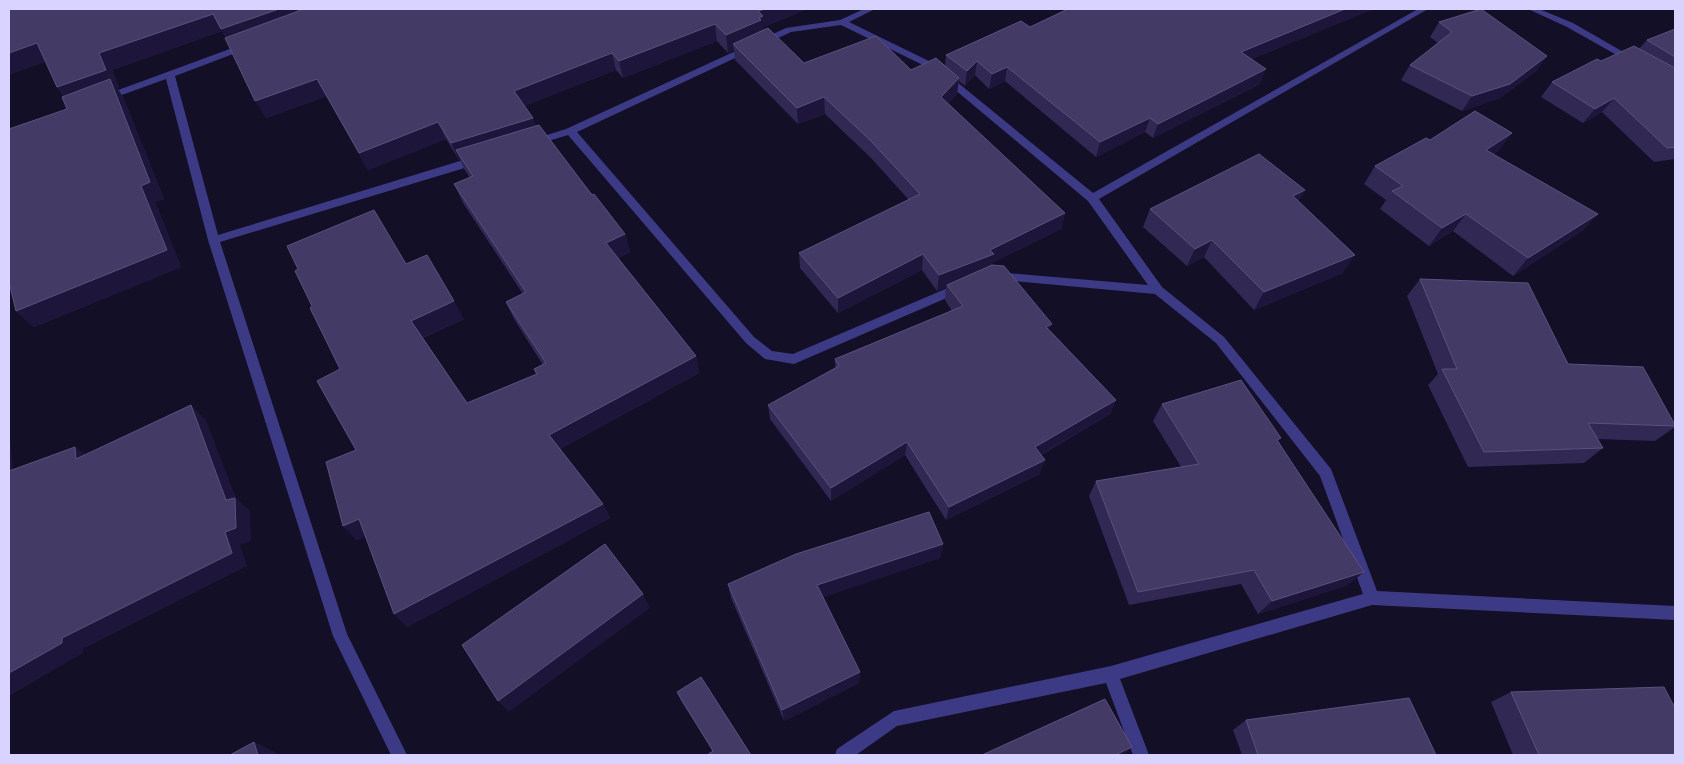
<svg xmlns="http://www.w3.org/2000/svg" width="1684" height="764" viewBox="0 0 1684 764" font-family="Poppins,sans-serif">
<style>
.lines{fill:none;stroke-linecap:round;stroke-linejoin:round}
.street{fill:#3d3a85;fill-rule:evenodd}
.wall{fill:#312854}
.shaded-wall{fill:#1d163a}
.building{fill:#433a66;stroke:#5a527e}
</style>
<rect width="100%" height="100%" fill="#130f26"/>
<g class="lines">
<path class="street" d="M 864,9 L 875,9 L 849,22 L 935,64 L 1093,193 L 1418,9 L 1428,9 L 1099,199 L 1162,287 L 1224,337 L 1331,469 L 1377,591 L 1675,606 L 1675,620 L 1372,605 L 1120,679 L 1149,755 L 1133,755 L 1106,683 L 897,726 L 856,755 L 835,755 L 837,749 L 894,711 L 1111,666 L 1363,594 L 1320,476 L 1216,343 L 1155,294 L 992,279 L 990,276 L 996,272 L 1148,285 L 1088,201 L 929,68 L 841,25 L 791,32 L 577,132 L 754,337 L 772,351 L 793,354 L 957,284 L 965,284 L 967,287 L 965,290 L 794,364 L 765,359 L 746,343 L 568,135 L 532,146 L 527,143 L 528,141 L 566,129 L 786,28 L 840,20 Z
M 1528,9 L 1539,9 L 1573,23 L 1639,61 L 1637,63 L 1631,63 L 1567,27 Z
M 246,43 L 251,46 L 249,48 L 175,76 L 218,235 L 473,157 L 477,156 L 482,160 L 481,163 L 220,242 L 347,634 L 407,755 L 391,755 L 333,636 L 208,240 L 166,79 L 108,100 L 105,101 L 100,98 L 102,96 Z"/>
</g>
<path class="wall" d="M 9,9 L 807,9 L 764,27 L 764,30 L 804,63 L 911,70 L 945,66 L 946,55 L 1030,27 L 1068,9 L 1373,9 L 1252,59 L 1260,84 L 1153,138 L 1145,132 L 1096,157 L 1005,81 L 989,89 L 975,75 L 965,86 L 959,81 L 957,94 L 948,104 L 1065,213 L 1061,229 L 992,263 L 991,266 L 1050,330 L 1116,400 L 1110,414 L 1041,455 L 1040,474 L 946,520 L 905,455 L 831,501 L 770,419 L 768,405 L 835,368 L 835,359 L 952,311 L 945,300 L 946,287 L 937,291 L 922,270 L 838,313 L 800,268 L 799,253 L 909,200 L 870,157 L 825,114 L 798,124 L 735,60 L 734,50 L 728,53 L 717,41 L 623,78 L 616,70 L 524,106 L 536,126 L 625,234 L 630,252 L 618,258 L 696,356 L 699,373 L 560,449 L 603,504 L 610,518 L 407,627 L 365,536 L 357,540 L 343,526 L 356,450 L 340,369 L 406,264 L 464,319 L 423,338 L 467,403 L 536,374 L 534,369 L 543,365 L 514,319 L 506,302 L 523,294 L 463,203 L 454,184 L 470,178 L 464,169 L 460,159 L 459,160 L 446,139 L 368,170 L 327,96 L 266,118 L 226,38 L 222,31 L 112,70 L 119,87 L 117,88 L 123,97 L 164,199 L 155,202 L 181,267 L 34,327 L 16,311 L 67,109 L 64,96 L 57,87 L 46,62 Z
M 1439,22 L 1547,56 L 1536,71 L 1500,98 L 1462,111 L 1401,80 L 1410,65 L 1438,43 L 1430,37 Z
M 1675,29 L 1675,159 L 1654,162 L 1602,112 L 1583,123 L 1541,97 L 1552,82 L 1601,61 L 1639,49 L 1647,40 Z
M 1512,133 L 1498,151 L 1493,155 L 1598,214 L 1582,231 L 1513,276 L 1453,231 L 1429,246 L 1380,209 L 1386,200 L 1364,184 L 1375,166 L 1430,140 Z
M 1305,190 L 1298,202 L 1343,273 L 1254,310 L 1204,257 L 1187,266 L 1143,227 L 1150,209 Z
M 1420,279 L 1675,425 L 1675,427 L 1655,441 L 1597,439 L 1603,448 L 1584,463 L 1468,467 L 1428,385 L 1438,374 L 1407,296 Z
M 1162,404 L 1279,442 L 1348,585 L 1258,614 L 1241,584 L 1129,605 L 1089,496 L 1096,481 L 1181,467 L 1153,421 Z
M 943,544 L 940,558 L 823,597 L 860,672 L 859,683 L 784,721 L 731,598 L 728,584 Z
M 677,692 L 751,755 L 713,751 L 681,701 Z
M 1511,692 L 1675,755 L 1513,755 L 1491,702 Z
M 1246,720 L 1436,755 L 1242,755 L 1233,730 Z"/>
<path class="shaded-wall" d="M 279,9 L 335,9 L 231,46 L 222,31 L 112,70 L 119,87 L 117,88 L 123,97 L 164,199 L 155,202 L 181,267 L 34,327 L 16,311 L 72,104 L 57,87 L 99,53 L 213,14 Z
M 765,9 L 807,9 L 764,27 L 765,33 L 733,44 L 734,50 L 728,53 L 726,35 L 758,11 Z
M 1345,9 L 1373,9 L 1235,66 L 1241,52 Z
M 715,24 L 717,41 L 623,78 L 619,61 Z
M 37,43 L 51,60 L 9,75 L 9,53 Z
M 612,53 L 616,70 L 520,108 L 514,91 Z
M 1547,56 L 1536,71 L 1500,98 L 1462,111 L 1472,96 Z
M 977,61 L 975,75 L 965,86 L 967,71 Z
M 1007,67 L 1005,81 L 989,89 L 992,74 Z
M 1266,69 L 1260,84 L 1153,138 L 1158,124 Z
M 959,78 L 957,94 L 939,114 L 941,97 Z
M 317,79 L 327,96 L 266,118 L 255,101 Z
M 824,97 L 825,114 L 798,124 L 797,108 Z
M 1614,98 L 1602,112 L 1583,123 L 1595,109 Z
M 533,118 L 539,135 L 456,150 L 460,159 L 459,160 L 451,143 Z
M 1150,118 L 1145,132 L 1096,157 L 1100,142 Z
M 438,122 L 446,139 L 368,170 L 359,153 Z
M 1512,133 L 1498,151 L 1472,169 L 1486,150 Z
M 1305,190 L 1295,208 L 1293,196 Z
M 1065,213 L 1061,229 L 992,263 L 991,269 L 947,285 L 946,287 L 937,291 L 939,275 Z
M 1466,214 L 1453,231 L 1429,246 L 1442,228 Z
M 1598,214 L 1582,231 L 1513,276 L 1528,258 Z
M 625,234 L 630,252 L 611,261 L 606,243 Z
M 1212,240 L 1204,257 L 1187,266 L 1195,249 Z
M 923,254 L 922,270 L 838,313 L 838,298 Z
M 1355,255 L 1343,273 L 1254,310 L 1264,292 Z
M 454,301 L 464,319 L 422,338 L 411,321 Z
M 1052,324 L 1047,339 L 1046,327 Z
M 696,356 L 699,373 L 556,451 L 549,435 Z
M 1116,400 L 1110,414 L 1031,460 L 1035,447 Z
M 191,405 L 206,420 L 236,498 L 250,511 L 251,541 L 240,545 L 247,566 L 83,649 L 83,653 L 9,696 L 9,673 L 225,532 L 226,500 Z
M 9,428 L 15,490 L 9,486 Z
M 907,442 L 905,455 L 831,501 L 831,488 Z
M 75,447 L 94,460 L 76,459 Z
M 1045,460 L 1040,474 L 946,520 L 949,507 Z
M 603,504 L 610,518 L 407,627 L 394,614 Z
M 359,519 L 373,533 L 357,540 L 343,526 Z
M 943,544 L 940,558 L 818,599 L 817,585 Z
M 1364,572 L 1348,585 L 1258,614 L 1272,601 Z
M 643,594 L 650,608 L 509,712 L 498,701 Z
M 860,672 L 859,683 L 784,721 L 782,710 Z
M 254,742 L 275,752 L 276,755 L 258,755 Z
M 1132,747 L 1125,754 L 1123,755 L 1115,755 Z"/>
<path class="building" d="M 9,9 L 279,9 L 221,29 L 213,14 L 99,53 L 106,70 L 57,87 L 37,43 L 9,53 Z
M 304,9 L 765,9 L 758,11 L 763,16 L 759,18 L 761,20 L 726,35 L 715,24 L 619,61 L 612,53 L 514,91 L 533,118 L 451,143 L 438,122 L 359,153 L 317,79 L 255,101 L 225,38 Z
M 1068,9 L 1345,9 L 1241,52 L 1266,69 L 1158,124 L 1150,118 L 1100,142 L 1007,67 L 992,74 L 977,61 L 967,71 L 946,55 L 1021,21 L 1030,27 Z
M 1481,9 L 1547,56 L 1510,84 L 1472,96 L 1410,65 L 1452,32 L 1439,22 Z
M 768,28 L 804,63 L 876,36 L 911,70 L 936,58 L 959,78 L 941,97 L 1065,213 L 990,250 L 994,254 L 939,275 L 923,254 L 838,298 L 799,253 L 920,194 L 871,141 L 824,97 L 797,108 L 733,44 Z
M 1675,29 L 1675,57 L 1647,40 Z
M 1634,46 L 1675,68 L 1675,147 L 1667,148 L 1614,98 L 1595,109 L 1552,82 L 1597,59 L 1601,61 Z
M 110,79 L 150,182 L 141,186 L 167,250 L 16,311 L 9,282 L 9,129 L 67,109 L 62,97 Z
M 1475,111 L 1512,133 L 1486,150 L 1598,214 L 1528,258 L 1466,214 L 1442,228 L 1392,191 L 1403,186 L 1375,166 L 1426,138 L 1430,140 Z
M 539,125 L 592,195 L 594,194 L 625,234 L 606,243 L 696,356 L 549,435 L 603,504 L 394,614 L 359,519 L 343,526 L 326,462 L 356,450 L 317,381 L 340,369 L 310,308 L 312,306 L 295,271 L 298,269 L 287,246 L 374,210 L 406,264 L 427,255 L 454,301 L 411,321 L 467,403 L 537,374 L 534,369 L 546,363 L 506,302 L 526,292 L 454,184 L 473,176 L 456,150 Z
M 1259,154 L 1305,190 L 1293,196 L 1355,255 L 1264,292 L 1212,240 L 1195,249 L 1150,209 Z
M 992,265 L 1004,266 L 1052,324 L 1046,327 L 1116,400 L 1035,447 L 1045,460 L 949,507 L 907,442 L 831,488 L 768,405 L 839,366 L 835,359 L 963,306 L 947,285 Z
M 1420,279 L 1528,283 L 1568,364 L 1643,367 L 1675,425 L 1675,426 L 1588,423 L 1603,448 L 1484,452 L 1442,369 L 1457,369 Z
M 1241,380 L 1281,438 L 1277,440 L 1364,572 L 1272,601 L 1254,570 L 1138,592 L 1096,481 L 1199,464 L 1162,404 Z
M 191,405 L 226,500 L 235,498 L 236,528 L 225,532 L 232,553 L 62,638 L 62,643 L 9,673 L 9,471 L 75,447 L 76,459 Z
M 929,512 L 943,544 L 817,585 L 860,672 L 782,710 L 728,584 L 796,554 Z
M 605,544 L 643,594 L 498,701 L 462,645 Z
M 701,677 L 751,755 L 707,755 L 713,751 L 677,692 Z
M 1664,687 L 1675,708 L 1675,755 L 1539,755 L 1511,692 Z
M 1409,698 L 1436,755 L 1258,755 L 1246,720 Z
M 1105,699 L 1132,747 L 1115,755 L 982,755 Z
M 254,742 L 258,755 L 230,755 Z"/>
<rect width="1684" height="764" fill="none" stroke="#d9d4ff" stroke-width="20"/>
</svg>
